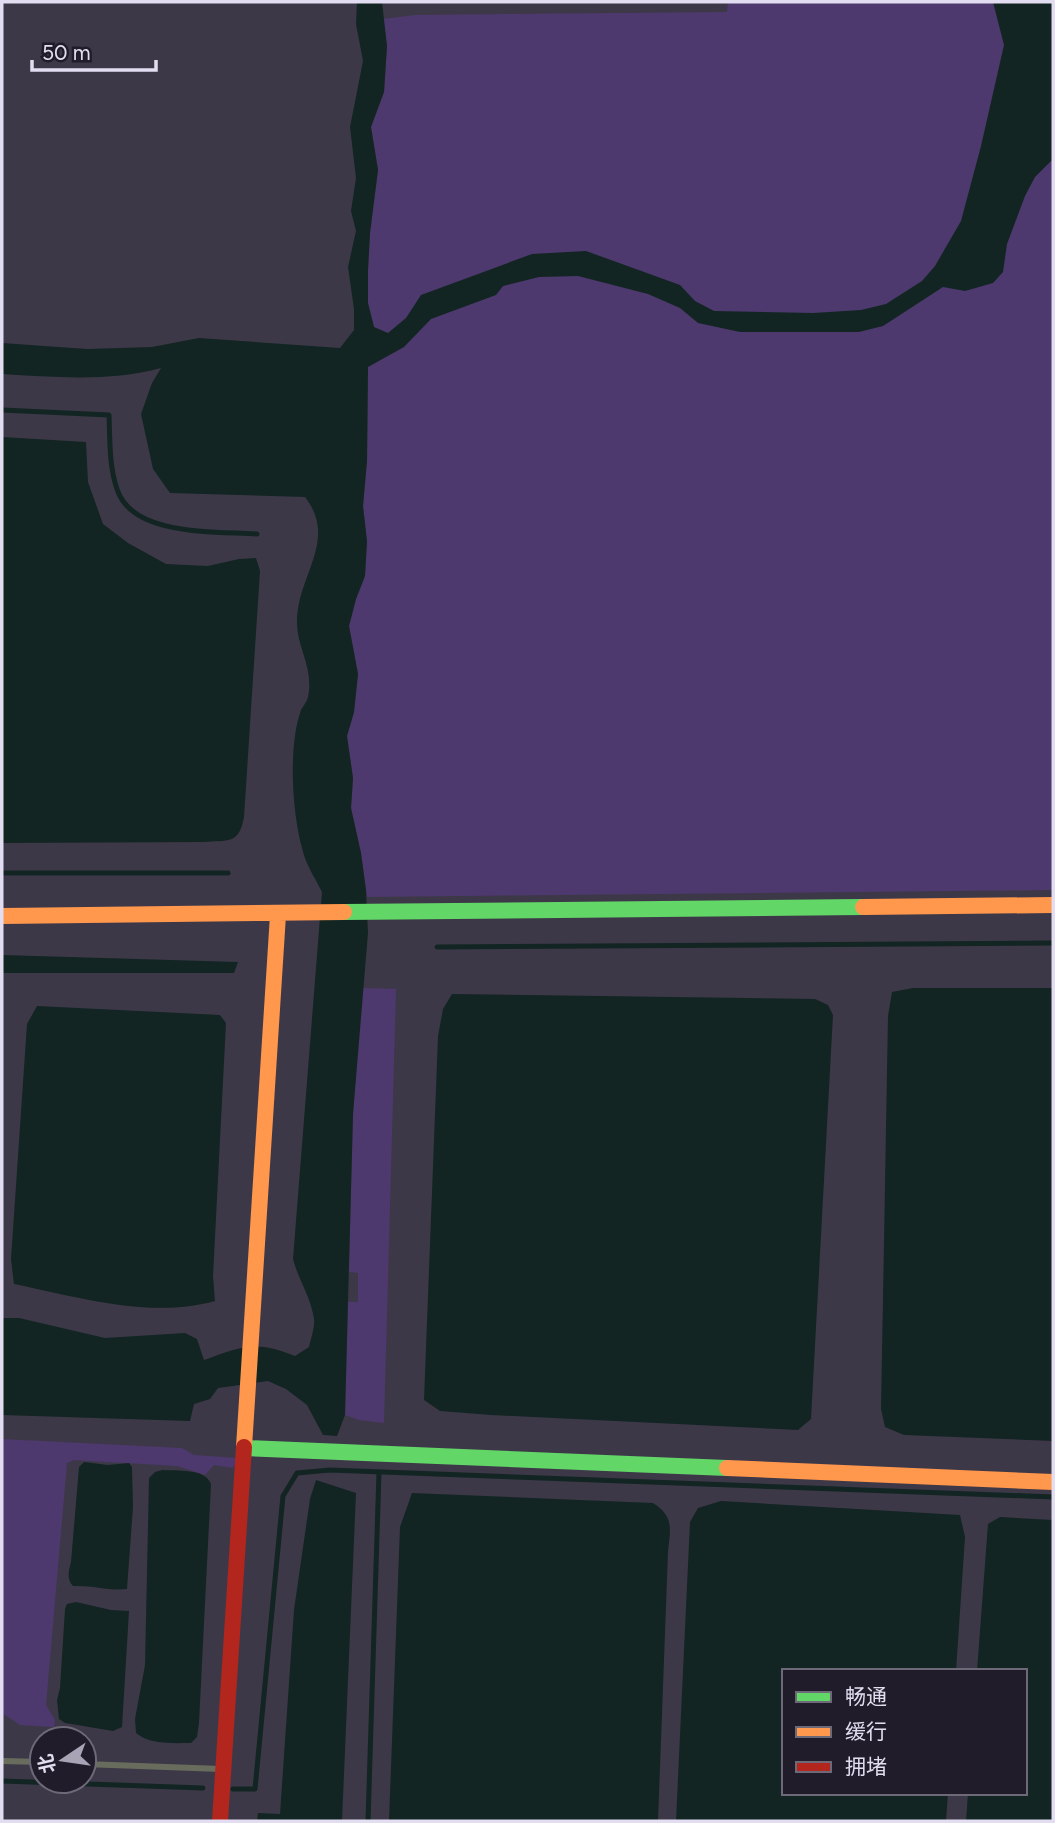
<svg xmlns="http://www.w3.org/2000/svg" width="1055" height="1823" viewBox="0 0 1055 1823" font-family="Figtree,'Noto Sans SC',sans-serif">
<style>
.green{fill:#4d396d}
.water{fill:#122522}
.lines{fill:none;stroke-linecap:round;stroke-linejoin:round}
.stream{stroke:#122522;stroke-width:5}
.lane{stroke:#686c5d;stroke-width:6}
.fast{stroke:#63d668;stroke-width:16}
.slow{stroke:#ff974d;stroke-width:16}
.jam{stroke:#b3261e;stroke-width:16}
</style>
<rect width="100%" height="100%" fill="#3d3848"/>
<path class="green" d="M 728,2 L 1053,2 L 1053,890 L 367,897 L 361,853 L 351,808 L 353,778 L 347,736 L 354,712 L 358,674 L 349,626 L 356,599 L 365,576 L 367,541 L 363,506 L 367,461 L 368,367 L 374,327 L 368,303 L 368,270 L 370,233 L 378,170 L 371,127 L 384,92 L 387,46 L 383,19 L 415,15 L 727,12 Z
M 362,988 L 396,989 L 384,1423 L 359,1420 L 345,1415 L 348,1302 L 358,1302 L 358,1273 L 349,1272 L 353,1114 Z
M 2,1439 L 182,1448 L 194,1455 L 238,1458 L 233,1468 L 214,1465 L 205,1475 L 177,1466 L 74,1460 L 67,1463 L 46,1705 L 55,1720 L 54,1727 L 20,1725 L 2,1713 Z"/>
<path class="water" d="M 357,2 L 382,2 L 387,46 L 384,92 L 371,127 L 378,170 L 370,233 L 368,270 L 368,303 L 374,327 L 388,333 L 406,318 L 421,295 L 532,254 L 586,251 L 680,285 L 695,301 L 714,311 L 813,313 L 861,310 L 886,304 L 922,281 L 935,266 L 961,221 L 981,146 L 1004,45 L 993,2 L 1053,2 L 1053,159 L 1035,177 L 1025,196 L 1007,244 L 1003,272 L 993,283 L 965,291 L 943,287 L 883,326 L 859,332 L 740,332 L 698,323 L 680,308 L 648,294 L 578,276 L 539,277 L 503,286 L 496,295 L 431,319 L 404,347 L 368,367 L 367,461 L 363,506 L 367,541 L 365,576 L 356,599 L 349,626 L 358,674 L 354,712 L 347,736 L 353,778 L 351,808 L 361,853 L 366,890 L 368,933 L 353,1114 L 345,1415 L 337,1436 L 323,1435 L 307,1405 L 286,1389 L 268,1381 L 218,1388 L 210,1399 L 194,1404 L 190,1421 L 2,1415 L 2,1318 L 19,1318 L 105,1338 L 185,1333 L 197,1339 L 204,1360 C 242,1346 256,1340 295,1356 L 309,1347 C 311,1338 315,1327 314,1319 C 311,1297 298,1279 293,1259 L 322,892 C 315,878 305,863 302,848 C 292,812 288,746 301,710 C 303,706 307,702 308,697 C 314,668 297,647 297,624 C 296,576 339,541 305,497 L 170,493 L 153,469 L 141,414 L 152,383 L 161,368 C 110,382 54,377 2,374 L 2,343 L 87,349 L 152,347 L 199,338 L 340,348 L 354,330 L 354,309 L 348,267 L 356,231 L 351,211 L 356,178 L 350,127 L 363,61 L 356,24 Z
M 2,437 L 86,442 L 88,482 L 103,524 L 128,543 L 166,564 L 208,566 L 239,559 L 256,558 L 260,571 L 244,817 C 239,845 228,840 203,842 L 2,843 Z
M 2,955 L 238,962 L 234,973 L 2,973 Z
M 913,988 L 1053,988 L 1053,1441 L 904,1435 L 885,1427 L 881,1409 L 888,1016 L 892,992 Z
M 452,994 L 815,999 L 828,1005 L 833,1015 L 811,1419 L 798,1430 L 491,1415 L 440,1411 L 424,1400 L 438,1036 L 443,1009 Z
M 37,1006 L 220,1015 L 226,1023 L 213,1276 L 215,1301 C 151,1319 77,1297 14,1284 L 11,1259 L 27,1024 Z
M 84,1462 L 108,1465 L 129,1463 L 132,1467 L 133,1507 L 127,1589 C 109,1591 92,1585 73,1586 C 66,1579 69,1570 71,1562 L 79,1467 Z
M 162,1470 C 177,1471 205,1468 211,1484 L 199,1723 L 197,1737 L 191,1743 C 174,1743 150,1745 136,1733 L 135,1719 L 145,1665 L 149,1478 L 155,1472 Z
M 316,1480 L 356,1493 L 342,1821 L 257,1821 L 258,1813 L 280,1814 L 294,1610 L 310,1499 Z
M 412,1493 L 653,1503 C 675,1517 670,1530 668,1552 L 658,1821 L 389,1821 L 400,1527 Z
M 721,1501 L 960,1515 L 965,1537 L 956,1671 L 784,1671 L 784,1793 L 948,1793 L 946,1821 L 676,1821 L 690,1522 L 698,1508 Z
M 1000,1517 L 1053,1520 L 1053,1821 L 966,1821 L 968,1793 L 1025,1793 L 1025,1671 L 977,1671 L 988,1524 Z
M 76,1602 L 111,1610 L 129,1611 L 122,1727 L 113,1731 L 65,1723 L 59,1719 L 57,1700 L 60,1688 L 65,1609 L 67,1604 Z"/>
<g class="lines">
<path class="stream" d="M 2,410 L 109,415 C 110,439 109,466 117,489 C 132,537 217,531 257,534
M 2,873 L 228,873
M 437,947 L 1053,943
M 2,1781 L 203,1788
M 233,1789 L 255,1789 L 283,1496 L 297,1473 L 330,1470 L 1053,1497
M 368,1821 L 379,1472"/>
<path class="lane" d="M 2,1761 L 42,1762
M 84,1764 L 221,1769"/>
<path class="fast" d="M 344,912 L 863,907
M 245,1448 L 727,1468"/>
<path class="slow" d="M 863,907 L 1053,905
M 2,916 L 344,912
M 244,1447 L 278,915
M 727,1468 L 1053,1482"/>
<path class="jam" d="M 220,1821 L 244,1447"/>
</g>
<rect width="1055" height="1823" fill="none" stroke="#e2ddf0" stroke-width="7"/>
<rect x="782" y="1669" width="245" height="126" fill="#201c2a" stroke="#6e6979" stroke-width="2"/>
<rect x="796" y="1692" width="35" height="10" fill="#63d668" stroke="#6e6979" stroke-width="2"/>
<text x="845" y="1704" font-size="21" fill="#e2ddf0">畅通</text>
<rect x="796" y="1727" width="35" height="10" fill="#ff974d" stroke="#6e6979" stroke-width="2"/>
<text x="845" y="1739" font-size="21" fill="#e2ddf0">缓行</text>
<rect x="796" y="1762" width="35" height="10" fill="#b3261e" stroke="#6e6979" stroke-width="2"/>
<text x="845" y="1774" font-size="21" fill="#e2ddf0">拥堵</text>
<g transform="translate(63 1760) rotate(257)"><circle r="33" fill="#201c2a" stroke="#6e6979" stroke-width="2"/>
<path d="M0-5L12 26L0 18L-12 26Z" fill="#a8a3b5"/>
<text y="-10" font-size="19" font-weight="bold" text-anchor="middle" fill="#e2ddf0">北</text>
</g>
<path d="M32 60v10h124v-10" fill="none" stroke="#e2ddf0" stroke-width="3.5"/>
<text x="42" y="60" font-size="21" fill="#e2ddf0" stroke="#201c2a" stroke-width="5" paint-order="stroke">50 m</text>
</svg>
